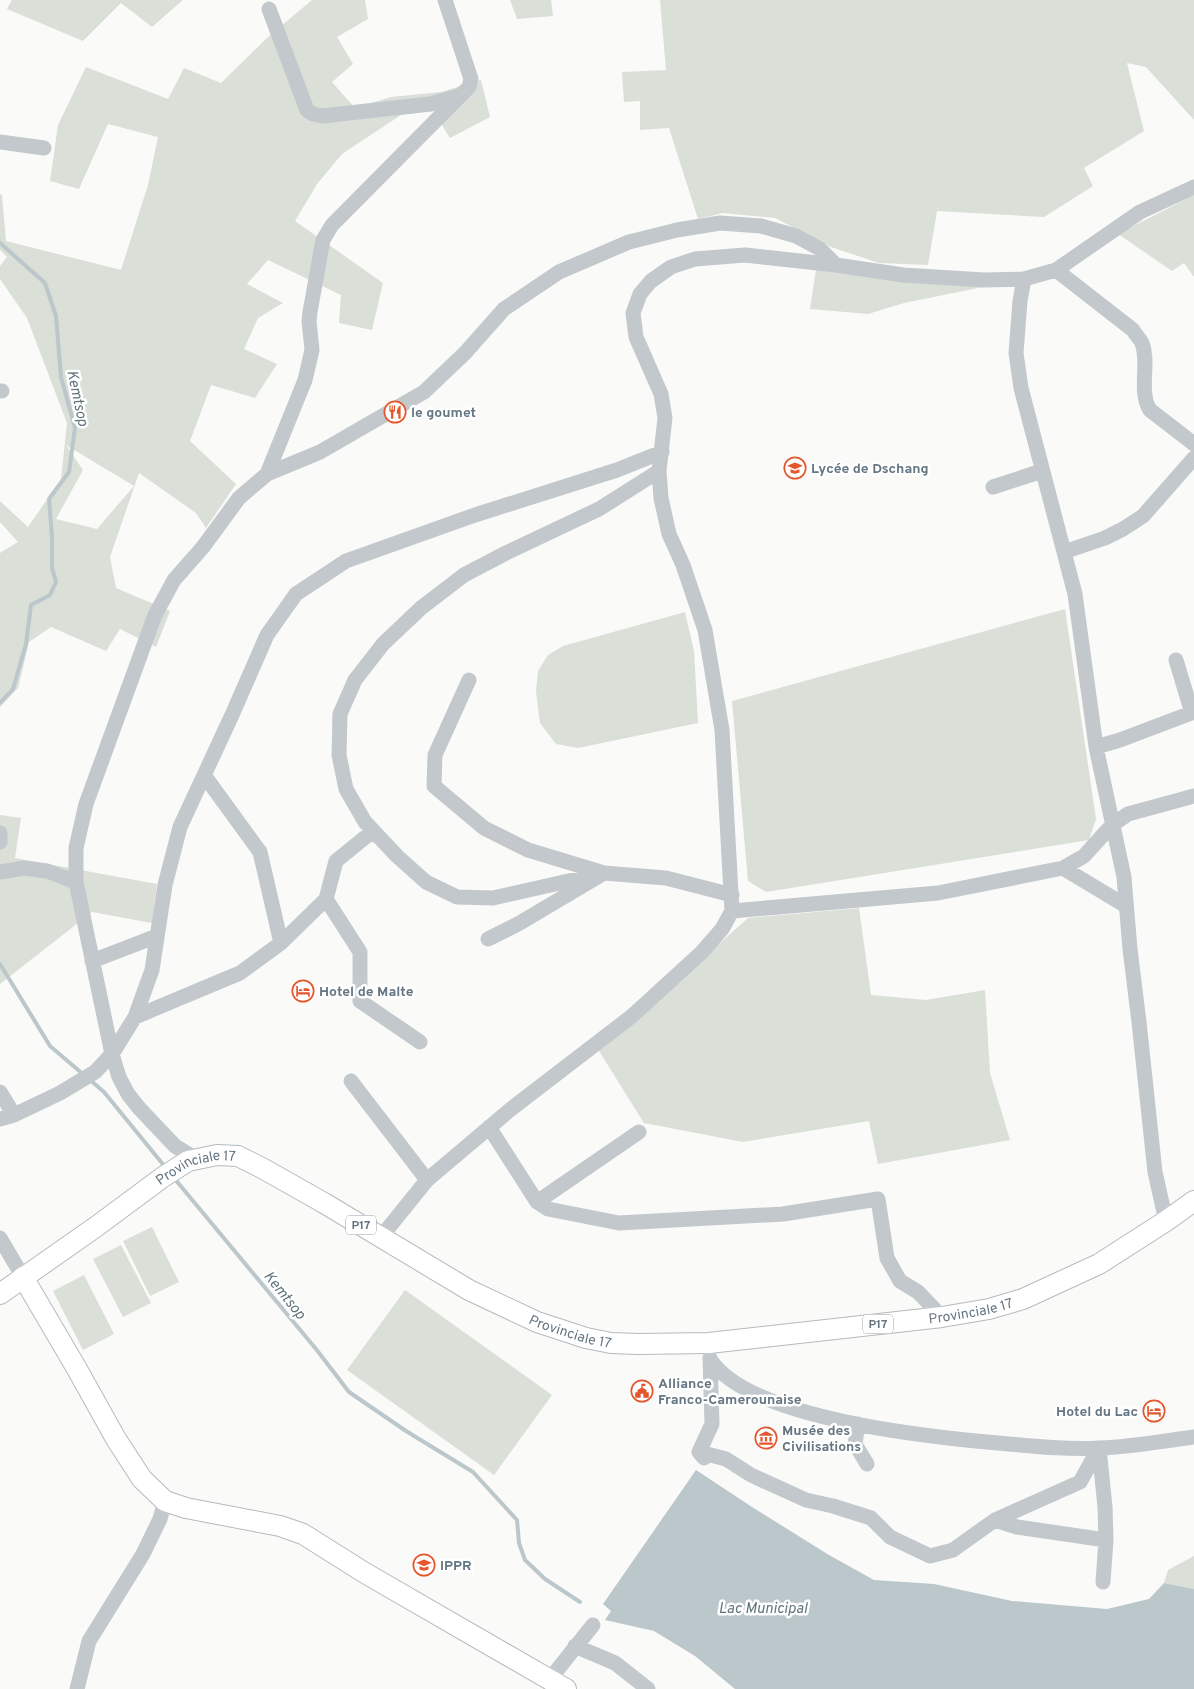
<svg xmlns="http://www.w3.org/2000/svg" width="1194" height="1689" viewBox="0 0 1194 1689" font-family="Overpass,sans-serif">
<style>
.green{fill:#dadfd7;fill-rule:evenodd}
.water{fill:#bbc7cb}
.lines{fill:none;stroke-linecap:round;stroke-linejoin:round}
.stream{stroke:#bbc7cb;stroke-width:4}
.major-casing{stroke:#b5babe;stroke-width:22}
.minor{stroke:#c3c8cc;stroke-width:15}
.major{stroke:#fff;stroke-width:20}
.labels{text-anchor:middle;stroke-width:5;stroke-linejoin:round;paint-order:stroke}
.shield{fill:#fff;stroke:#939fa8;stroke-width:1}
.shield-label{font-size:12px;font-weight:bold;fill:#657683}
.poi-label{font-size:14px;font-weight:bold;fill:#657683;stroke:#fff;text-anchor:start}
.street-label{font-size:14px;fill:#657683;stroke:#fff}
.water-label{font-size:15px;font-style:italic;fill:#60757c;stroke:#fff}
</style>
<rect width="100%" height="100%" fill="#fafaf8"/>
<path class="green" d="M 12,0 L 183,0 L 152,27 L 121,3 L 83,41 L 7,9 Z
M 312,0 L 365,0 L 368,19 L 337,37 L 353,64 L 332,82 L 355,108 L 391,97 L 441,92 L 481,80 L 490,117 L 450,138 L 433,111 L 401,115 L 342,154 L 317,184 L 295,221 L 383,283 L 372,330 L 339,323 L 341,295 L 268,260 L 247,284 L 283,303 L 258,318 L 244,349 L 277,364 L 255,398 L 211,385 L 190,441 L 236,484 L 206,528 L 196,513 L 139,473 L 110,557 L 116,588 L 170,611 L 156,647 L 120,629 L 106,651 L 51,627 L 29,642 L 18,688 L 0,707 L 0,553 L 18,542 L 0,522 L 0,501 L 28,527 L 61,479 L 67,423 L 27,318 L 0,279 L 0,266 L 7,257 L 0,250 L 0,194 L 2,195 L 6,241 L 121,270 L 148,185 L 158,137 L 108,124 L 79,189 L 50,181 L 58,125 L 86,67 L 168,99 L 184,68 L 221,83 L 268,37 ZM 66,445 L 134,486 L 97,529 L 56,519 L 83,470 Z
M 510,0 L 551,0 L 553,16 L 517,19 Z
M 660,0 L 1194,0 L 1194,120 L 1146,67 L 1127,63 L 1144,131 L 1084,168 L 1093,186 L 1044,217 L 937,211 L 928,265 L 879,263 L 831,247 L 775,218 L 723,213 L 698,219 L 669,128 L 640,130 L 640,101 L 624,102 L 622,72 L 666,70 Z
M 1194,195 L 1194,277 L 1184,263 L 1172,271 L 1118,234 Z
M 816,270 L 983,287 L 904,303 L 868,314 L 810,309 Z
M 1065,609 L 1096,819 L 1089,840 L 766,892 L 748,881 L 732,701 Z
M 685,612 L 694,651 L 698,723 L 578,748 L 556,744 L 540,723 L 536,691 L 538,671 L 548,655 L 563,646 Z
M 0,815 L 21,818 L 15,858 L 157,884 L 152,923 L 92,912 L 0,984 Z
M 859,908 L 871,995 L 926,1000 L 985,990 L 990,1073 L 1010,1140 L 878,1164 L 869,1121 L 743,1142 L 644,1123 L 599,1051 L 748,918 Z
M 152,1227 L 179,1282 L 150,1296 L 123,1241 Z
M 121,1245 L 151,1303 L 123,1317 L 93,1259 Z
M 84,1275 L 114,1334 L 83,1350 L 53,1291 Z
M 405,1290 L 552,1395 L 494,1475 L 347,1370 Z
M 1194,1556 L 1194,1589 L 1164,1583 L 1168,1570 Z"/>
<path class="water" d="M 696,1470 L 752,1507 L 829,1555 L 874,1580 L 934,1584 L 1012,1601 L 1107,1609 L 1149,1599 L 1164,1583 L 1194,1589 L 1194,1689 L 735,1689 L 695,1656 L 654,1631 L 605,1620 L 611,1611 L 603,1604 Z"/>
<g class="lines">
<path class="stream" d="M 0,243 L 45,283 L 56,316 L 61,377 L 75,428 L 69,472 L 49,499 L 52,537 L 52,568 L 56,582 L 50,595 L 31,605 L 26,644 L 13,689 L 0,703
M 0,964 L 50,1046 L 84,1075
M 89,1079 L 104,1092 L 166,1168
M 174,1178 L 316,1349 L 349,1392 L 406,1431 L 473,1472 L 517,1520 L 519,1543 L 525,1560 L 545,1579 L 580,1602"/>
<g class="major-casing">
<g id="major">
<path d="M 23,1277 L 77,1369 L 116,1439 L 142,1479 L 165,1501 L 186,1508 L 280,1526 L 303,1534 L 365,1573 L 566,1689"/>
<path id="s1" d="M 0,1294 L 97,1226 L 163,1177 L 188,1161 L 217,1155 L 238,1156 L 262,1168 L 324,1203 L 469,1290 L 537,1322 L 586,1338 L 611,1343 L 638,1344 L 709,1343 L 942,1317 L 989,1309 L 1023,1299 L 1099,1264 L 1166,1221 L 1194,1201"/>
</g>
</g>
<path class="minor" d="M 269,9 L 307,110 L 313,114 L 322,116 L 430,104 L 459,96
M 0,142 L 44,148
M 1056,270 L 1133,330 C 1135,334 1140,339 1142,343 C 1150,364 1138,391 1150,410 L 1194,444
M 1024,279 L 1020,301 L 1016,353 L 1021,388 L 1075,594 L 1096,747 L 1124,877 L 1130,949 L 1139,1022 L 1155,1172 L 1166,1221
M 0,391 L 2,391
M 659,471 L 599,509 L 506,553 L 464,575 L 421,608 L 383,644 L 355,680 L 340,714 L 339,755 L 346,789 L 365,822 L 397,856 L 426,882 L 457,897 L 493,898 L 604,873 L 666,878 L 732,895
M 267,474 L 305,380 L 312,350 L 309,321 L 310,312 L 323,240 L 332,225 L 469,87 L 471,79 L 445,0
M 993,487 L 1042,471
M 1064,552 L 1105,538 L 1123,529 L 1143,516 L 1194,458
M 1176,660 L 1192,713
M 469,680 L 435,755 L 434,786 L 484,828 L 528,850 L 604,873 L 518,924 L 488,939
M 1096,747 L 1120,740 L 1194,712
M 204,775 L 260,852 L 281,943
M 0,833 L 0,842
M 1063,868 L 1126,906
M 0,872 L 24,868 L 47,871 L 76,882
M 326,899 L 360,952 L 360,1001 L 420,1042
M 732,911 L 938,893 L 1063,868 L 1084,856 L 1112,825 L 1128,814 L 1194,796
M 92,961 L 157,936
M 135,1017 L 240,973 L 281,943 L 326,899 L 336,861 L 373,831
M 351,1081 L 427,1180
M 0,1092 L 14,1115
M 0,1119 L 14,1115 L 60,1093 L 95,1072 L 112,1054 L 76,882 L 76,848 L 86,804 L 155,615 L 174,580 L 203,547 L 239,498 L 267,474 L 320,452 L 424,392 L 465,353 L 504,309 L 559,272 L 629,242 L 677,230 L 720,223 L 761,226 L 796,236 L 820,249 L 836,265
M 489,1127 L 537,1202 L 548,1209 L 619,1223 L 783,1214 L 878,1199 L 887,1258 L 900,1281 L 918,1292 L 942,1317
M 196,1159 L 175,1146 L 139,1108 L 128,1094 L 119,1077 L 112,1054 L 135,1017 L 152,970 L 165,885 L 180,827 L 232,715 L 267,635 L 296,594 L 346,561 L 475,515 L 617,470 L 662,452
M 537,1202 L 639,1132
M 381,1237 L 427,1180 L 511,1109 L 632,1016 L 702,952 L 722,929 L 732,911 L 722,730 L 705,630 L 683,565 L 669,534 L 661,498 L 659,471 L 665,418 L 661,394 L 636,337 L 633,313 L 640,294 L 651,281 L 671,267 L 695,259 L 745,255 L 836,265 L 903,275 L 984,280 L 1024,279 L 1056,270 L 1140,212 L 1194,187
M 0,1238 L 23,1277
M 710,1359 C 748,1419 930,1437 998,1443 C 1032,1446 1066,1450 1100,1448 C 1131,1447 1163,1441 1194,1437
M 858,1424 L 855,1444 L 867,1464
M 699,1452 L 726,1459 L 751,1475 L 806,1500 L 833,1506 L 871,1518 L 890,1537 L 930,1556 L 953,1550 L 995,1520 L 1017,1527 L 1106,1540
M 704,1458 L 699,1452 L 712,1424 L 710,1358
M 995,1520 L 1080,1482 L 1099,1448 L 1105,1507 L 1106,1540 L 1103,1582
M 575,1646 L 615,1663 L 648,1689
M 550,1679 L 593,1625
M 77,1689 L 89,1641 L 143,1554 L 160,1519 L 165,1501"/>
<use href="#major" class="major"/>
</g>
<defs>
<g id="restaurant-ring" transform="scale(1.125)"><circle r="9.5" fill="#fff" stroke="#e4572e" stroke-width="1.5"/><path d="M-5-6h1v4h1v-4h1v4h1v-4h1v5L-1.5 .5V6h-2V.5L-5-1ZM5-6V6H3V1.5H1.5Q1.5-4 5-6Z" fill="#e4572e"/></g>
<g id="school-ring" transform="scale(1.125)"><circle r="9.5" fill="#fff" stroke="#e4572e" stroke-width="1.5"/><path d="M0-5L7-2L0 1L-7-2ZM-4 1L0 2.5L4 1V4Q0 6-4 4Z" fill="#e4572e"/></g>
<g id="hotel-ring" transform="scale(1.125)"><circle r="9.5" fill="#fff" stroke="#e4572e" stroke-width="1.5"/><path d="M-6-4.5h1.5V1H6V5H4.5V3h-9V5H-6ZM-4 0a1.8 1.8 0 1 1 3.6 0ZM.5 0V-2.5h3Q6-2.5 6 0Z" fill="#e4572e"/></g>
<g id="civic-ring" transform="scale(1.125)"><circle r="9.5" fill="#fff" stroke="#e4572e" stroke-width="1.5"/><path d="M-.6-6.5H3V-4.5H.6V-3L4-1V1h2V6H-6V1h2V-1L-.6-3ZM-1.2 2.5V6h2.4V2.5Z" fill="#e4572e"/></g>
<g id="museum-ring" transform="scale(1.125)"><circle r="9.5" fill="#fff" stroke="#e4572e" stroke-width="1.5"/><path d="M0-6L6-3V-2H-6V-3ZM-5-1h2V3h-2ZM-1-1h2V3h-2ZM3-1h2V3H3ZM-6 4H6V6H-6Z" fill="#e4572e"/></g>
<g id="university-ring" transform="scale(1.125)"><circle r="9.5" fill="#fff" stroke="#e4572e" stroke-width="1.5"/><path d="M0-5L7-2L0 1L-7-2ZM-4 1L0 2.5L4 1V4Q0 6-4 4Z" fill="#e4572e"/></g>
</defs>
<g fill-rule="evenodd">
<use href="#restaurant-ring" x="395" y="412"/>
<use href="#school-ring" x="795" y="468"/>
<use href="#hotel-ring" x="303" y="991"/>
<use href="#civic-ring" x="642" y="1391"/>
<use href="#hotel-ring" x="1154" y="1411"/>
<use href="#museum-ring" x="766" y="1438"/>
<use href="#university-ring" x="424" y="1565"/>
</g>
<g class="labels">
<g class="shield">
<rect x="346" y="1215.5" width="30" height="19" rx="4"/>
<rect x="863" y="1314.5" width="30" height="19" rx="4"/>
</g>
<g class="shield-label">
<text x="361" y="1229">P17</text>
<text x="878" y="1328">P17</text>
</g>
<g class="poi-label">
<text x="411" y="417">le goumet</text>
<text x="811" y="473">Lycée de Dschang</text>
<text x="319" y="996">Hotel de Malte</text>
<text x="658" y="1388">Alliance<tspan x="658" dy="16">Franco-Camerounaise</tspan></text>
<text x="1138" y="1416" text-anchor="end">Hotel du Lac</text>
<text x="782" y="1435">Musée des<tspan x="782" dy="16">Civilisations</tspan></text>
<text x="440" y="1570">IPPR</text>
</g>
<g class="street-label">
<text dy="5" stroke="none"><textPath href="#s1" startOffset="236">Provinciale 17</textPath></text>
<text dy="5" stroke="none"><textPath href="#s1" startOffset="1062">Provinciale 17</textPath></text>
<text dy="5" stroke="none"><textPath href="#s1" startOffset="658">Provinciale 17</textPath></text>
</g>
<g class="water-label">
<text transform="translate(78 398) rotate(78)" y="5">Kemtsop</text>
<text transform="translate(285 1295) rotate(51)" y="5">Kemtsop</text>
<text x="763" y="1613">Lac Municipal</text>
</g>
</g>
</svg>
